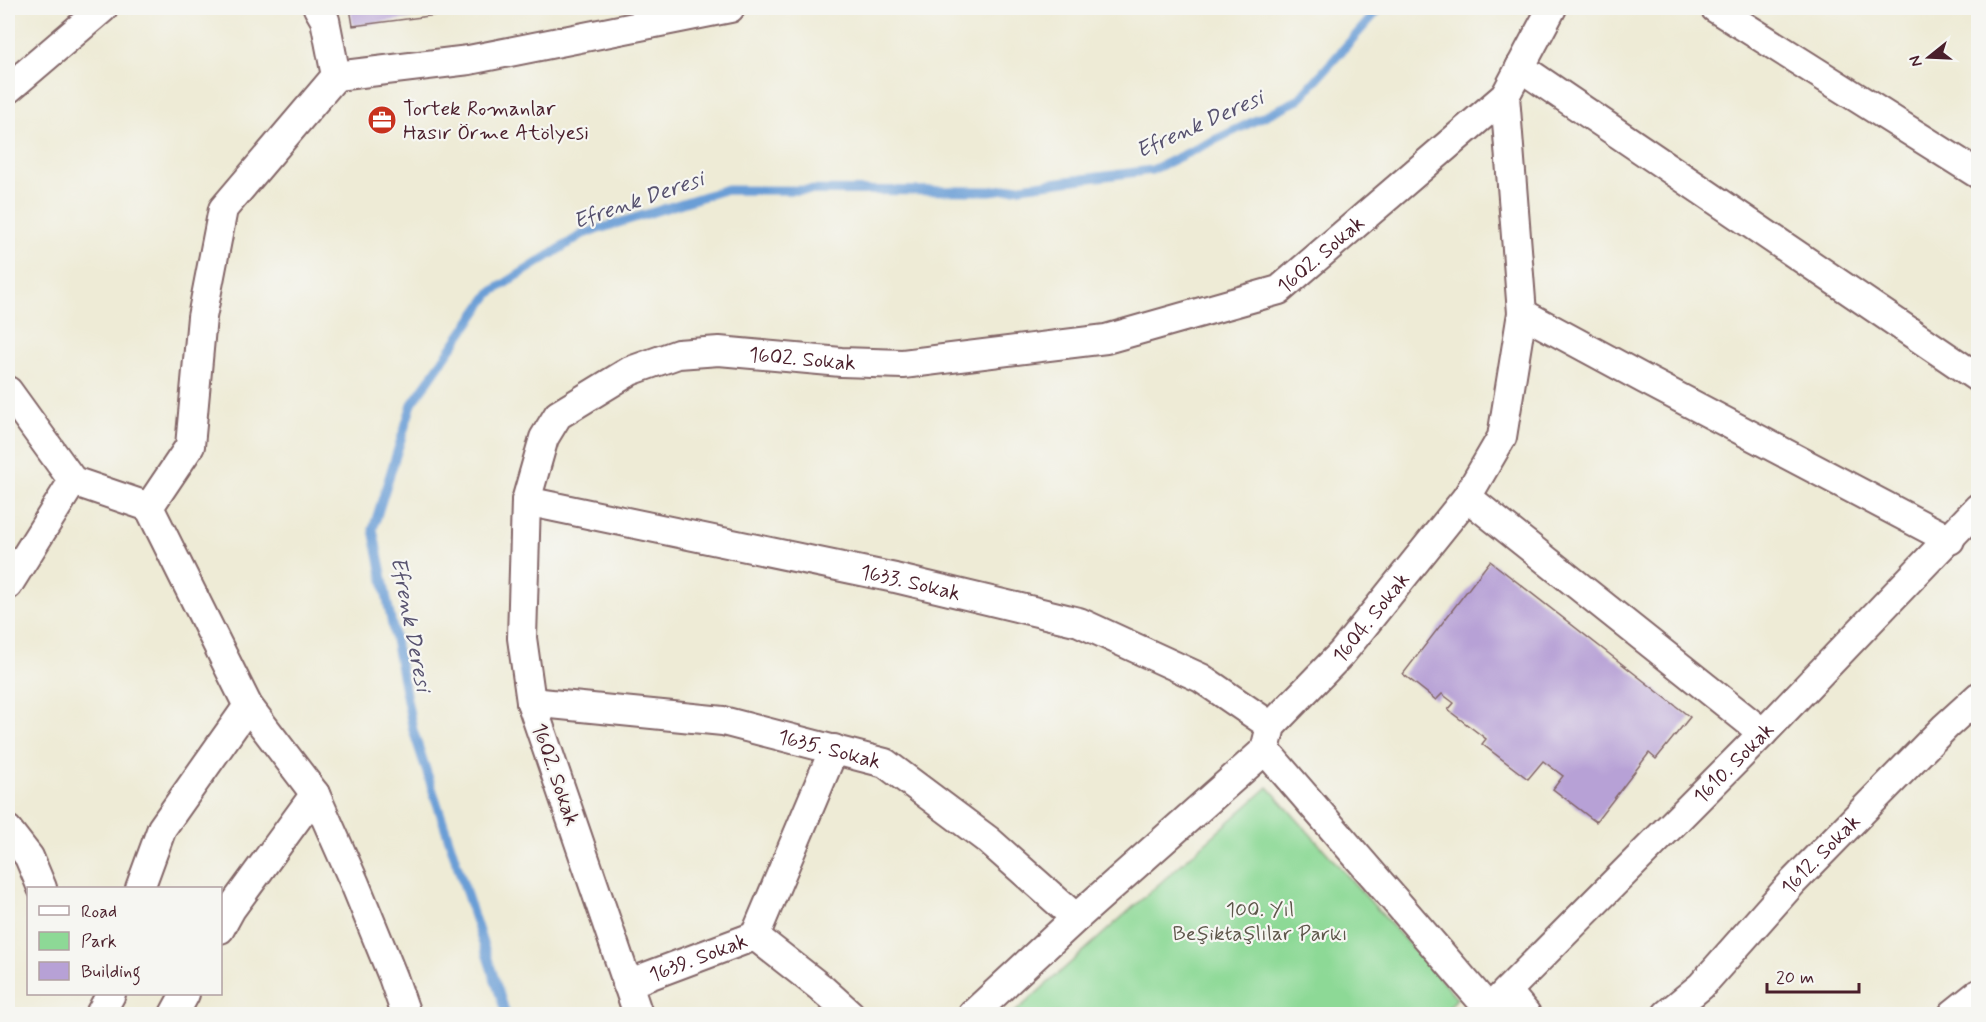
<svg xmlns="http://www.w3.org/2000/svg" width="1986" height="1022" viewBox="0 0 1986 1022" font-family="Mynerve,sans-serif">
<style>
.green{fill:#8dd996;stroke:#6c7c60;stroke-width:1.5}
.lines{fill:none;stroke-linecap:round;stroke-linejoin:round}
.stream{stroke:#6b9ed6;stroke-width:9}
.building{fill:#b7a1d6}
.minor-casing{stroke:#836667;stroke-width:32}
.minor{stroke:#fff;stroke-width:28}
.labels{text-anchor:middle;stroke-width:4.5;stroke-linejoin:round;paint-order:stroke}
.poi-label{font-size:21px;fill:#4a1f2b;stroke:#f6f6f2;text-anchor:start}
.street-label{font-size:21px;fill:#4a1f2b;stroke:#f6f6f2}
.park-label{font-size:21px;fill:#5e574b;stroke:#f6f6f2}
.water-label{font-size:22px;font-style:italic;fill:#57526f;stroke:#f6f6f2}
</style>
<rect width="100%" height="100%" fill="#f6f6f2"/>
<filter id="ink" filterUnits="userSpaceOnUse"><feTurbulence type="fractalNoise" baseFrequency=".0167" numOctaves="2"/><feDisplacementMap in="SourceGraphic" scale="12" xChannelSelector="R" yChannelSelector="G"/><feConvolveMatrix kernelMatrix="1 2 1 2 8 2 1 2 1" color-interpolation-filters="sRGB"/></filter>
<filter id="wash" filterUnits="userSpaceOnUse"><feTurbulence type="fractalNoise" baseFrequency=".008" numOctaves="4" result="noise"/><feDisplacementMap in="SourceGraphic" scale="24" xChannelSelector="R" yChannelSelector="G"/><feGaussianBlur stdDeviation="1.35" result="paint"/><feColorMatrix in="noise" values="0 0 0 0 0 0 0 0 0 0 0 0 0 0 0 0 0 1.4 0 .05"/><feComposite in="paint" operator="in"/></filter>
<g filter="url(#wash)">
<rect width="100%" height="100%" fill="#eeebd6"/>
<path class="green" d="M 1268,787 L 1457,998 L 1444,1014 L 1013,1014 Z"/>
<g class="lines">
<path class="stream" d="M 506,1014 L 413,730 L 373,529 L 412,404 L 490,293 L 583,234 L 724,190 L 990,191 L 1152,170 L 1298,100 L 1380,8"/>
</g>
<g id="blocks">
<path class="building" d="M 350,8 L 483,8 L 483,9 L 353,26 Z
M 1490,561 L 1690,717 L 1656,759 L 1649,753 L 1596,822 L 1553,789 L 1563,776 L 1543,761 L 1528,779 L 1482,744 L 1486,739 L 1448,710 L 1454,703 L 1442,694 L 1436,700 L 1403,674 Z"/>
</g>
</g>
<g filter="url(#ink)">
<use href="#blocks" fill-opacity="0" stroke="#836667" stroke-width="1.5"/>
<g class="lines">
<g class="minor-casing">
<g id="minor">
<path d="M 318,8 L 325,20 L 336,76 L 223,209 L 202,317 L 190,446 L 149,507 L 248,706 L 315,794 L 355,884 L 393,977 L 406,1014"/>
<path d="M 1715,8 L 1978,174"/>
<path d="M 1520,67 L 1978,378"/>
<path d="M 336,76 L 469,60 L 730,8"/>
<path d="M 8,89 L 103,8"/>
<path d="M 1522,313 L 1644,379 L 1950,540"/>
<path d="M 8,391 L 73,481 L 149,507"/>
<path d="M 1467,497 L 1763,733"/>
<path id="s1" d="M 526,501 L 895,578 L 1079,622 L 1201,678 L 1271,726"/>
<path d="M 8,585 L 73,481"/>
<path id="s2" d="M 531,702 L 723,721 L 885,763 L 988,840 L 1076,918"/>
<path d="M 1265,750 L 1489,1009"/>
<path d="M 8,830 L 29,857 L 42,888"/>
<path d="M 140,888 L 162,828 L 248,706"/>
<path d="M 220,929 L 231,909 L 315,794"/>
<path d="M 755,936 L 834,749"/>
<path id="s3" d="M 627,984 L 755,936 L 820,987 L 850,1014"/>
<path d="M 1507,991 L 1526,1014"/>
<path d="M 100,1014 L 111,994"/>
<path d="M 174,1014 L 185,994"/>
<path id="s4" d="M 638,1014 L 531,702 L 522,638 L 526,501 L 544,438 L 558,415 L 630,371 L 678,354 L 719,351 L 841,362 L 903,364 L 1106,339 L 1279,290 L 1505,96 L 1552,8"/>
<path id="s5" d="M 973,1014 L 1076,918 L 1265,750 L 1271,726 L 1342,653 L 1467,497 L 1502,437 L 1522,313 L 1505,96"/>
<path id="s6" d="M 1484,1014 L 1763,733 L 1978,508"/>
<path id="s7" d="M 1667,1014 L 1701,986 L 1793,882 L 1945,727 L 1978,697"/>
<path d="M 1953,1014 L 1978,994"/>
</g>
</g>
<use href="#minor" class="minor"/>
</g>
</g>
<defs>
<g id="office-disc" transform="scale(1.5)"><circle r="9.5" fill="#c8321e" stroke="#f6f6f2"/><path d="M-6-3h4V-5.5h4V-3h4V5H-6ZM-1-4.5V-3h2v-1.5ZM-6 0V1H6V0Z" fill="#fff"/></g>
</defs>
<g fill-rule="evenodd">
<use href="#office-disc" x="382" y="120"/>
</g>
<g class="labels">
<g class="poi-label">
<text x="403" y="115">Tortek Romanlar<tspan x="403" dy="24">Hasır Örme Atölyesi</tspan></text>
</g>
<g class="street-label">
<text dy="7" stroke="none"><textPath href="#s4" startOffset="1424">1602. Sokak</textPath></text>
<text dy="7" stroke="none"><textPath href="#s4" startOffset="884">1602. Sokak</textPath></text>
<text dy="7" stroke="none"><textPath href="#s1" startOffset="393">1633. Sokak</textPath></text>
<text dy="7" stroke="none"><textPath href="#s5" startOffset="566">1604. Sokak</textPath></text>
<text dy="7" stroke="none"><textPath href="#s2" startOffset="303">1635. Sokak</textPath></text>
<text dy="7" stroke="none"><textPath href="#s6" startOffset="354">1610. Sokak</textPath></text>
<text transform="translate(556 774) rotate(71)" y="7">1602. Sokak</text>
<text dy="7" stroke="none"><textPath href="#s7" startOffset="222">1612. Sokak</textPath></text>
<text dy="7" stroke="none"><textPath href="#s3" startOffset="76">1639. Sokak</textPath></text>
</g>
<g class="park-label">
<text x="1260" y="916">100. Yıl<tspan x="1260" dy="24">Beşiktaşlılar Parkı</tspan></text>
</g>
<g class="water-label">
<text transform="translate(1199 123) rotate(-24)" y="8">Efrenk Deresi</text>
<text transform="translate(638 199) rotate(-19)" y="8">Efrenk Deresi</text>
<text transform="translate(412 624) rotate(79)" y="8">Efrenk Deresi</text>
</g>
</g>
<rect width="1986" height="1022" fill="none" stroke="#f6f6f2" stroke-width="30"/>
<rect x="27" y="887" width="195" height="108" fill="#f6f6f2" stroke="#b1a0a2" stroke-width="1.5"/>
<rect x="39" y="906" width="30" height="9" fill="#ffffff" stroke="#b1a0a2" stroke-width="1.5"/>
<text x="81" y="917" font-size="18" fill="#4a1f2b">Road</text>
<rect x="39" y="932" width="30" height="18" fill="#8dd996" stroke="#b1a0a2" stroke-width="1.5"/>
<text x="81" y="947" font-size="18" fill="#4a1f2b">Park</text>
<rect x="39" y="962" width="30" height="18" fill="#b7a1d6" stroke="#b1a0a2" stroke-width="1.5"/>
<text x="81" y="977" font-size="18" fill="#4a1f2b">Building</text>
<g transform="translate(1929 57) rotate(252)" stroke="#f6f6f2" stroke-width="4.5" paint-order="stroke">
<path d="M0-4.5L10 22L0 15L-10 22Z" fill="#4a1f2b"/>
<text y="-9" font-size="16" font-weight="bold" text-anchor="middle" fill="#4a1f2b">N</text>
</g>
<path d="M1767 983v9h92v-9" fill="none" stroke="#4a1f2b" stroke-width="3"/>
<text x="1776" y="983" font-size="18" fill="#4a1f2b" stroke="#f6f6f2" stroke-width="4.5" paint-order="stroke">20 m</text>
</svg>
